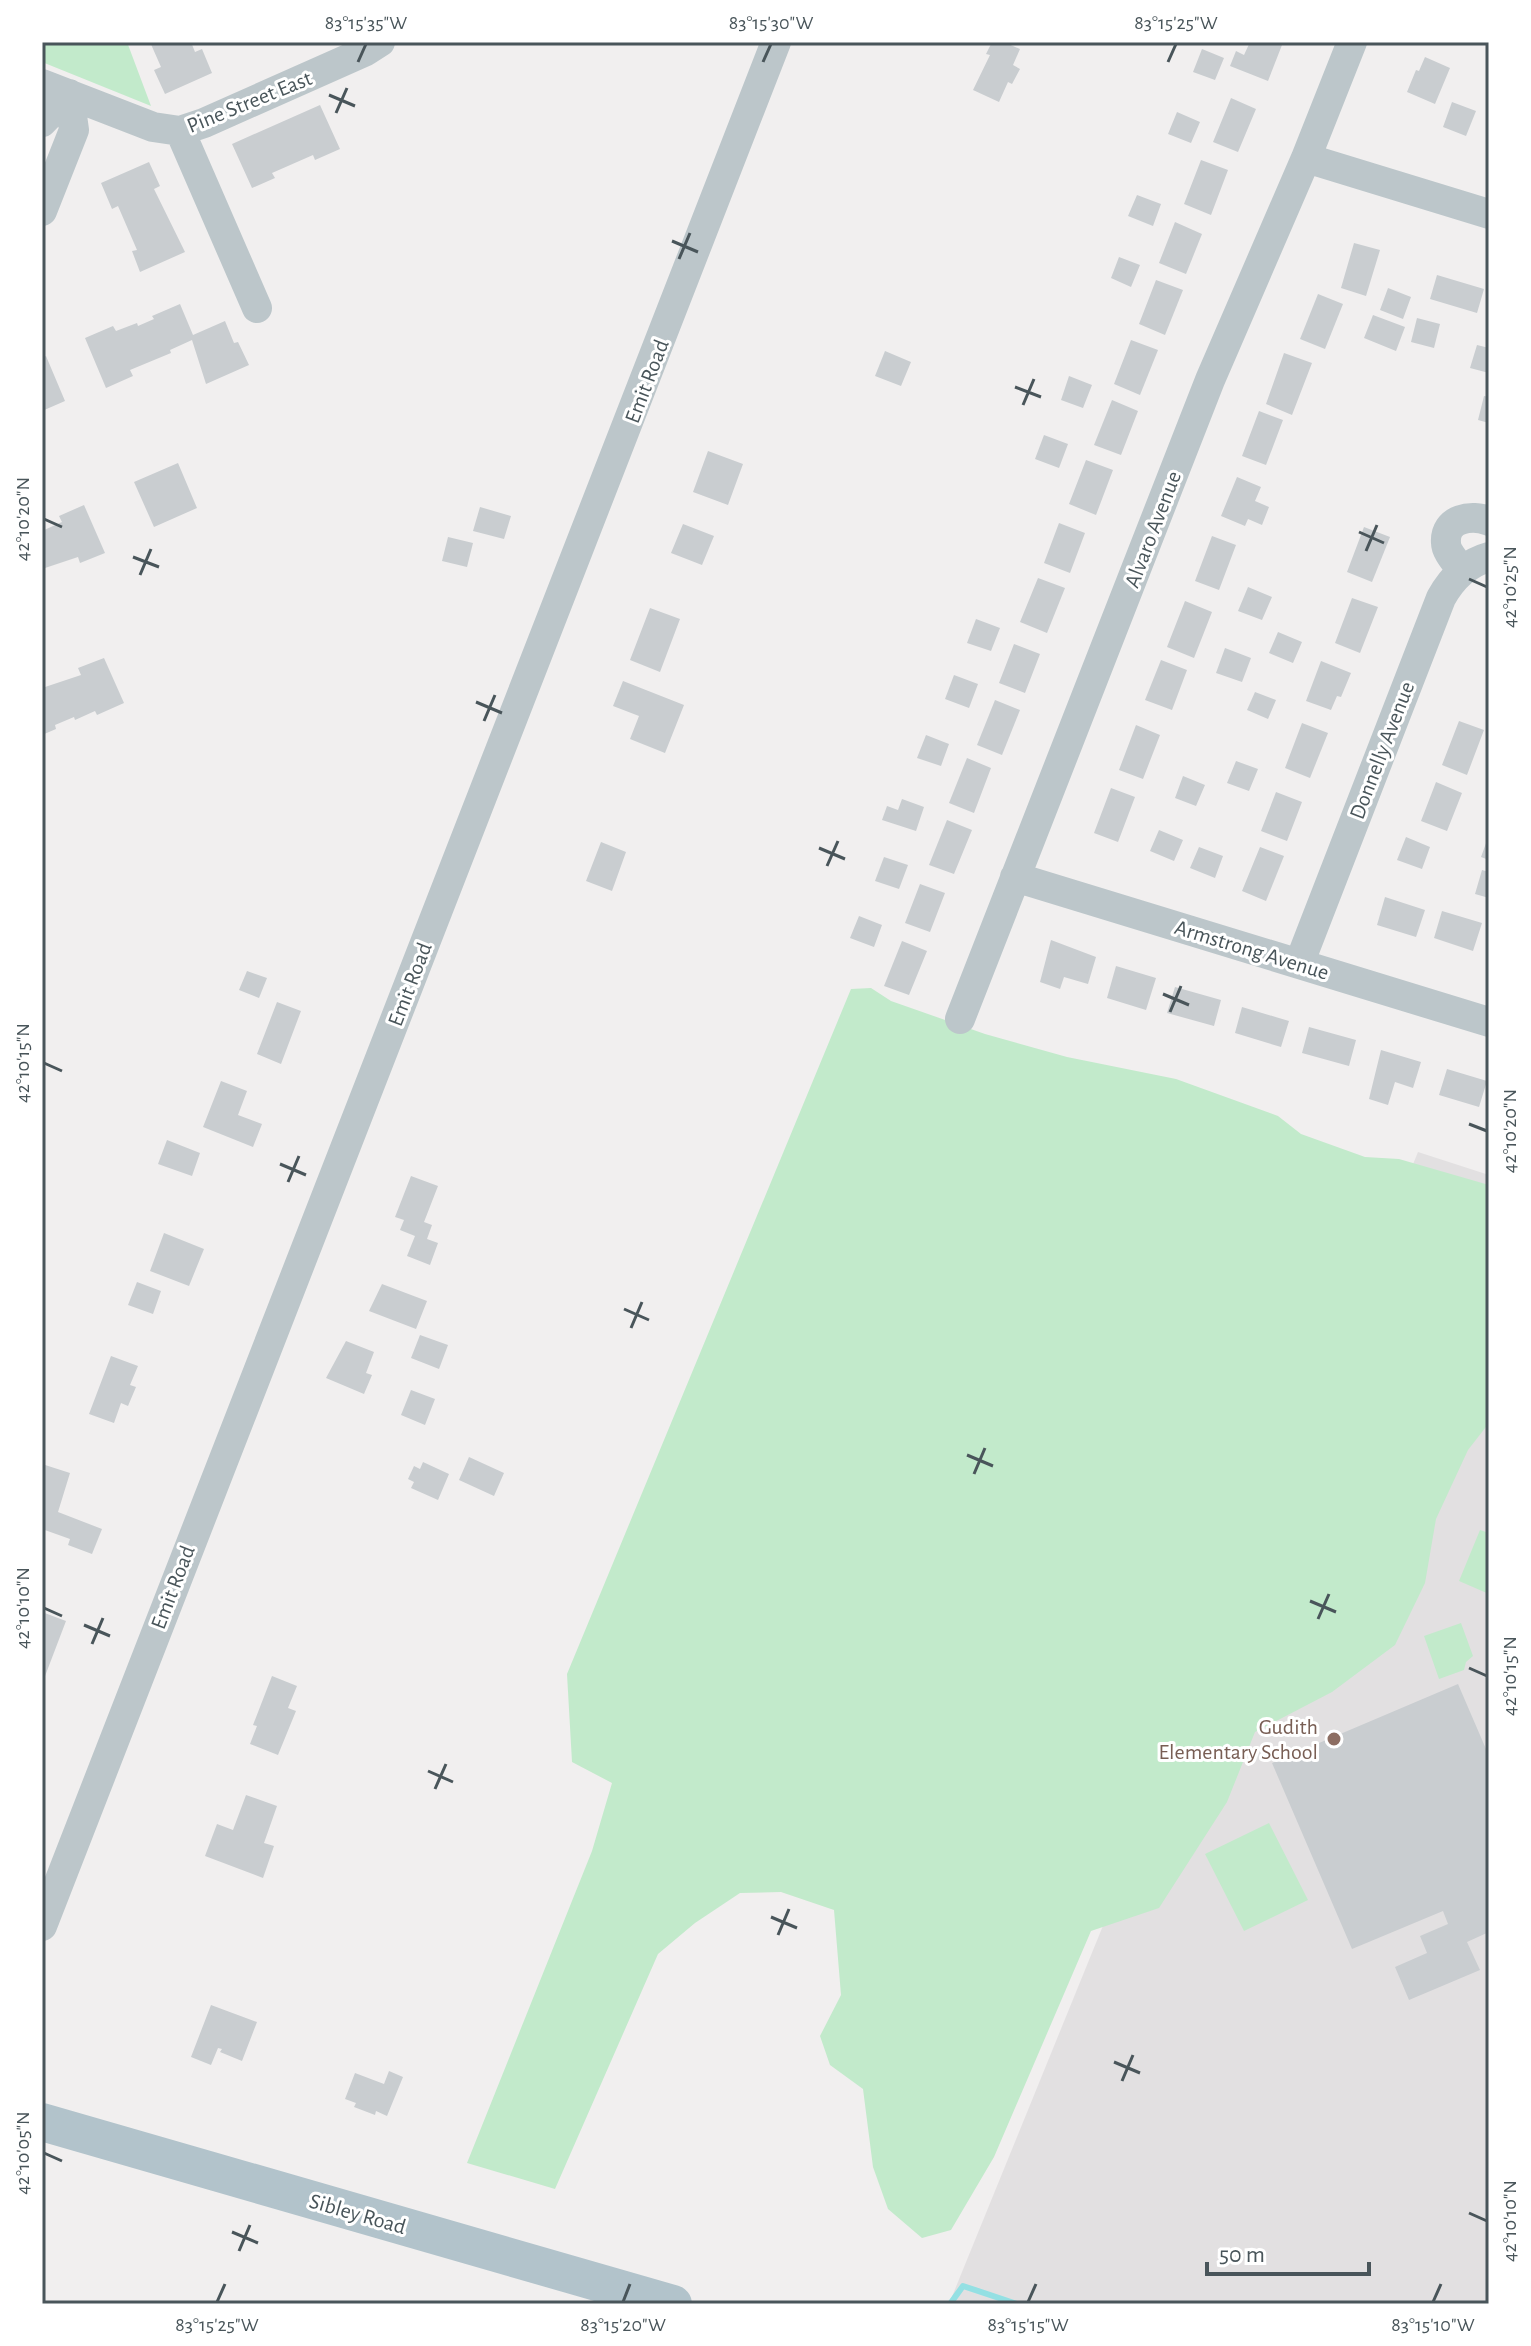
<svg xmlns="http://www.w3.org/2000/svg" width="1531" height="2346" viewBox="0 0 1531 2346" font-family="'Alegreya Sans',sans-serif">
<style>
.education{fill:#e2e0e1}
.green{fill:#c2eacb}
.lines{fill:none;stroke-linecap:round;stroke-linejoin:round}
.stream{stroke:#94e0e3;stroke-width:6}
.building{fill:#c9cdd0}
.minor{stroke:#bcc6ca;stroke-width:30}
.major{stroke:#b2c3cb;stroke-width:38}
.ticks{fill:none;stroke:#49555a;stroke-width:3}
.education-dot{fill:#8d6e63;stroke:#fff;stroke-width:3}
.labels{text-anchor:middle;stroke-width:6;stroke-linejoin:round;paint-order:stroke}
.street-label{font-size:22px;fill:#49555a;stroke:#fff}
.education-label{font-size:22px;fill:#785e54;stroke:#fff;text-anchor:end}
.neatline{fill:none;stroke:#49555a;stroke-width:3}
.ticks-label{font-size:20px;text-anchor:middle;fill:#49555a}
</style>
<rect width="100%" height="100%" fill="#f1efef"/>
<path class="education" d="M 1418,1152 L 1489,1175 L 1489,2304 L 949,2304 Z"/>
<path class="green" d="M 42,42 L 127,42 L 151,106 L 42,62 Z
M 871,988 L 891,1001 L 985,1034 L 1067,1057 L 1176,1079 L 1278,1116 L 1301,1134 L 1365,1157 L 1399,1159 L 1489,1185 L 1489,1423 L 1468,1450 L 1436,1519 L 1425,1583 L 1395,1645 L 1332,1692 L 1255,1732 L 1227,1802 L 1159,1908 L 1091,1931 L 994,2157 L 951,2230 L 922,2238 L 888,2209 L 873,2167 L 863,2089 L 830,2065 L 820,2036 L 841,1995 L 834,1910 L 781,1892 L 740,1893 L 695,1923 L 658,1954 L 555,2189 L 467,2163 L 592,1851 L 612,1783 L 572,1762 L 567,1674 L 851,989 Z
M 1480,1530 L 1489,1533 L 1489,1594 L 1459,1581 Z
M 1461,1623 L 1473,1656 L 1466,1662 L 1464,1670 L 1439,1679 L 1424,1636 Z
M 1269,1823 L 1308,1900 L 1244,1931 L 1205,1854 Z"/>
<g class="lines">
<path class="stream" d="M 950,2304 L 963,2286 L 1017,2304"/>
</g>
<path class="building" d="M 150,42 L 191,42 L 195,52 L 202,49 L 212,73 L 165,94 L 154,70 L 161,67 Z
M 992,42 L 1004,42 L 1020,49 L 1013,65 L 1020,69 L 1012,84 L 1008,82 L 999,102 L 973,90 L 990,55 L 986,54 Z
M 1250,42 L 1274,42 L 1282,45 L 1268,81 L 1230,66 L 1236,51 L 1244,55 Z
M 1202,49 L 1224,58 L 1215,80 L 1193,72 Z
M 1425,57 L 1450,68 L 1435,104 L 1407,92 L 1416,70 L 1419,71 Z
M 1231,98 L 1256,109 L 1238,152 L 1213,142 Z
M 1452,102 L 1476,111 L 1466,136 L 1443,127 Z
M 320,105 L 340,149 L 315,160 L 313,155 L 272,173 L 275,178 L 252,188 L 232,144 Z
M 1177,112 L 1200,122 L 1191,143 L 1168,134 Z
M 1201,160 L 1228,170 L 1211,215 L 1184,204 Z
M 149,162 L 160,186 L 154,189 L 185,252 L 140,272 L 132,251 L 137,250 L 118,206 L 112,209 L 101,183 Z
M 1137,195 L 1161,204 L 1153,226 L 1128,216 Z
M 1175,222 L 1202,234 L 1186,274 L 1159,263 Z
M 1354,243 L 1380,250 L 1366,296 L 1341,288 Z
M 1119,257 L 1140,265 L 1131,287 L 1111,278 Z
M 1437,275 L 1484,289 L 1477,313 L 1430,299 Z
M 1156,280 L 1183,290 L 1165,335 L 1139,324 Z
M 1388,288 L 1411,297 L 1403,319 L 1380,310 Z
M 1318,294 L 1343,304 L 1325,349 L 1300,339 Z
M 180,304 L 193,335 L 225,321 L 234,343 L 238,342 L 249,365 L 206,384 L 192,340 L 170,350 L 171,353 L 130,370 L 133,376 L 106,388 L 85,338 L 113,326 L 116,331 L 137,323 L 138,326 L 154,319 L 152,316 Z
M 1373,315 L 1405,327 L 1396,351 L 1364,338 Z
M 1417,318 L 1440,324 L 1434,348 L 1411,342 Z
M 1131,340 L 1158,350 L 1140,395 L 1114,384 Z
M 1477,345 L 1489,348 L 1489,373 L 1470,368 Z
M 885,351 L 911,362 L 901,386 L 875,376 Z
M 1284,353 L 1312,363 L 1292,415 L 1266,404 Z
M 46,356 L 65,401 L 42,411 L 42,358 Z
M 1069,376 L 1092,385 L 1083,408 L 1061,400 Z
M 1484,396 L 1489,397 L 1489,423 L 1478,420 Z
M 1112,400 L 1138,411 L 1121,455 L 1094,445 Z
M 1259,411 L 1283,420 L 1266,465 L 1242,456 Z
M 1044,435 L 1068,444 L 1059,468 L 1035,459 Z
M 708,451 L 743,464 L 728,505 L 693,492 Z
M 1086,460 L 1113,470 L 1096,515 L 1069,504 Z
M 178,463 L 197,508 L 154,527 L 134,482 Z
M 1237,477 L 1261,487 L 1255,501 L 1269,507 L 1262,525 L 1248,519 L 1245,526 L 1221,516 Z
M 84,505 L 105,553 L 80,563 L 78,557 L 42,569 L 42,531 L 62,522 L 59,516 Z
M 480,507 L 511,516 L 504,539 L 473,531 Z
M 1059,523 L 1085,533 L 1070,573 L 1044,563 Z
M 683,524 L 714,536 L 702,565 L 671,553 Z
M 1364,527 L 1390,537 L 1372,582 L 1347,572 Z
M 1212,536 L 1236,545 L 1219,590 L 1195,581 Z
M 448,537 L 473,543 L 467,567 L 442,561 Z
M 1038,578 L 1065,588 L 1047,633 L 1020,622 Z
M 1248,587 L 1272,597 L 1262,620 L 1238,611 Z
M 1352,598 L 1378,607 L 1360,653 L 1335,643 Z
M 1185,601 L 1212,612 L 1194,658 L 1167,647 Z
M 650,608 L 680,619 L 660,672 L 630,660 Z
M 976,619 L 1000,628 L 991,651 L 967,643 Z
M 1278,632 L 1302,642 L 1293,663 L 1269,653 Z
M 1014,644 L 1040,654 L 1025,693 L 999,683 Z
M 1225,648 L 1251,658 L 1242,682 L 1216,673 Z
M 104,658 L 124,703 L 97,715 L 95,711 L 75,720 L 74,717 L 55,725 L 56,729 L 42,735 L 42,688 L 81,675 L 78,668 Z
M 1161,660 L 1187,670 L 1172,710 L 1145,700 Z
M 1321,661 L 1351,673 L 1341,697 L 1337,696 L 1331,710 L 1306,701 Z
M 954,675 L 978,684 L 969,708 L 945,699 Z
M 623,681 L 684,705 L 665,753 L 630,739 L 639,716 L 613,706 Z
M 1255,692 L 1276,700 L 1268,719 L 1247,710 Z
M 995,700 L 1020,710 L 1002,755 L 977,745 Z
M 1459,721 L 1484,730 L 1467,775 L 1442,765 Z
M 1302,723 L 1328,733 L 1310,778 L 1285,768 Z
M 1136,725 L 1160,735 L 1143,779 L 1119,770 Z
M 926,735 L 949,744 L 941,766 L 917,758 Z
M 967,758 L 991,768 L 974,813 L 949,803 Z
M 1236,761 L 1258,769 L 1249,791 L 1227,783 Z
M 1183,776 L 1205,785 L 1196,806 L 1175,798 Z
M 1436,782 L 1462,793 L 1447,831 L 1421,821 Z
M 1111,788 L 1135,797 L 1118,842 L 1094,833 Z
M 1276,792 L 1302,802 L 1287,841 L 1261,831 Z
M 902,799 L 924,807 L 916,831 L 882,820 L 887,806 L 898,810 Z
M 947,820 L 972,830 L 954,874 L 929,865 Z
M 1159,830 L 1183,840 L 1174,861 L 1150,851 Z
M 1489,835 L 1489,860 L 1481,857 Z
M 1406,837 L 1430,847 L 1422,869 L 1397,860 Z
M 601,842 L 626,852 L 612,891 L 586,881 Z
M 1199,847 L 1223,856 L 1215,878 L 1190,868 Z
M 1260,847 L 1284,856 L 1266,901 L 1242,891 Z
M 884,857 L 908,865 L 899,889 L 875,881 Z
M 1482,870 L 1489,872 L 1489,898 L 1475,894 Z
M 920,884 L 945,893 L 930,932 L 905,923 Z
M 1385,897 L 1425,910 L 1416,937 L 1377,925 Z
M 1442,911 L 1482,923 L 1473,951 L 1434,938 Z
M 859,916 L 882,925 L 874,947 L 850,938 Z
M 1051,940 L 1096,957 L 1088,984 L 1064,977 L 1060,989 L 1040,982 Z
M 902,941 L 927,951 L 909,995 L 884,986 Z
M 1116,966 L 1156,978 L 1146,1010 L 1107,998 Z
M 247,971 L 267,978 L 259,998 L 239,990 Z
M 1175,987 L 1221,1000 L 1214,1026 L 1167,1013 Z
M 277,1002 L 301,1011 L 281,1064 L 257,1054 Z
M 1242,1007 L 1289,1021 L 1281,1047 L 1235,1033 Z
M 1309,1027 L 1356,1040 L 1349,1066 L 1302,1053 Z
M 1381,1050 L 1421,1062 L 1413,1088 L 1395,1082 L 1388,1105 L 1369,1099 Z
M 1447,1069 L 1487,1081 L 1479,1107 L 1439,1095 Z
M 221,1081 L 247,1091 L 238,1115 L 262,1124 L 253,1147 L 203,1127 Z
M 167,1140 L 200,1153 L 192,1176 L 158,1164 Z
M 411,1176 L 438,1186 L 424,1222 L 432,1225 L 427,1239 L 438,1243 L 430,1265 L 407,1256 L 415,1236 L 400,1230 L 404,1220 L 395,1217 Z
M 164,1233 L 204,1249 L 189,1286 L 150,1271 Z
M 137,1282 L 161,1291 L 153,1314 L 128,1305 Z
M 382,1284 L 427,1301 L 416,1329 L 369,1311 Z
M 420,1335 L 448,1345 L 439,1369 L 411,1358 Z
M 346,1341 L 374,1352 L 366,1373 L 372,1375 L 364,1394 L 326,1378 Z
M 111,1356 L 138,1366 L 130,1385 L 136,1387 L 128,1406 L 121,1403 L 114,1423 L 89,1414 Z
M 411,1390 L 435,1399 L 425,1425 L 401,1415 Z
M 469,1457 L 504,1473 L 494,1496 L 459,1480 Z
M 423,1462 L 449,1474 L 438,1500 L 411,1488 L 414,1482 L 408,1479 L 414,1466 L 420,1469 Z
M 42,1464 L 70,1473 L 58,1512 L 102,1529 L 92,1554 L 68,1545 L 70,1539 L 42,1529 Z
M 42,1612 L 66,1621 L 42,1684 Z
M 272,1676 L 297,1686 L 288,1708 L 296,1711 L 278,1755 L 250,1744 L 257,1726 L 253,1725 Z
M 1458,1684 L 1489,1756 L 1489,1932 L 1467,1942 L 1480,1970 L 1409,2000 L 1395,1967 L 1427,1953 L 1420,1936 L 1448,1924 L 1443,1911 L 1352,1949 L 1272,1763 Z
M 246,1795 L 277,1806 L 264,1843 L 274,1846 L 263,1878 L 205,1856 L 217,1824 L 233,1830 Z
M 211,2005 L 257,2022 L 242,2061 L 220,2052 L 222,2049 L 218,2048 L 211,2065 L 191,2057 Z
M 389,2071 L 403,2077 L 387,2116 L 376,2111 L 375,2115 L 354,2107 L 356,2103 L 345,2099 L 355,2073 L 384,2084 Z"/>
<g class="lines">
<path class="minor" d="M 42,84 L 153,127 L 180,131 L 204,123 L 366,51 L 380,42
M 42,122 L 69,94
M 180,131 L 257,308
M 1306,158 L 1489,214
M 42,211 L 74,130 L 69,94
M 1462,571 C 1457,563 1446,552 1446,543 C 1444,518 1472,514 1489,521
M 1015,877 L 1489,1022
M 1299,964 L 1441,598 C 1452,578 1467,563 1489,557
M 960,1019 L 1210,380 L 1306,158 L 1352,42
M 42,1926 C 283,1297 535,671 776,42"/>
<path class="major" d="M 42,2122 L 673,2304"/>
</g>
<path class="ticks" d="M 358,62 L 366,44M 763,62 L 771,44M 1168,62 L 1176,44M 329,95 L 355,106M 336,113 L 347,88M 672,241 L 698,252M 679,259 L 690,233M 1015,387 L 1041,397M 1023,405 L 1034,379M 44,519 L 62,527M 1359,532 L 1384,543M 1366,551 L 1377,525M 133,557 L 159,567M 140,575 L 151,549M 1469,579 L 1487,587M 476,702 L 502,713M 484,721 L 495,695M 819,848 L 845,859M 827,866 L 838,841M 1163,994 L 1189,1005M 1170,1012 L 1181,986M 44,1063 L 62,1071M 1469,1124 L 1487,1131M 280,1164 L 306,1175M 288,1182 L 299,1156M 624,1309 L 649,1320M 631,1328 L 642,1302M 967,1455 L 993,1466M 974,1474 L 985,1448M 1310,1601 L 1336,1612M 44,1608 L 62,1616M 1318,1619 L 1329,1594M 84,1625 L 110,1636M 92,1644 L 103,1618M 1469,1668 L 1487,1676M 428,1771 L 453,1782M 435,1789 L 446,1764M 771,1917 L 797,1928M 778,1935 L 789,1909M 1114,2062 L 1140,2073M 1122,2081 L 1133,2055M 44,2153 L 62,2161M 1469,2213 L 1487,2221M 232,2232 L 258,2243M 239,2251 L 250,2225M 217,2302 L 225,2284M 623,2302 L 630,2284M 1028,2302 L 1036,2284M 1433,2302 L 1441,2284"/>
<circle class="education-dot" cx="1334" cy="1739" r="8"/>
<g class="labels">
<g class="street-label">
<text transform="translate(249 101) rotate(-22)" y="8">Pine Street East</text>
<text transform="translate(646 381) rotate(-69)" y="8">Emit Road</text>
<text transform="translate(1152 529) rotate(-69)" y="8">Alvaro Avenue</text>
<text transform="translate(1381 750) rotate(-69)" y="8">Donnelly Avenue</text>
<text transform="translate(1252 949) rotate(17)" y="8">Armstrong Avenue</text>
<text transform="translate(409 984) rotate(-69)" y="8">Emit Road</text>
<text transform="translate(172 1587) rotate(-69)" y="8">Emit Road</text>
<text transform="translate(358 2213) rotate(16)" y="8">Sibley Road</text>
</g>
<g class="education-label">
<text x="1318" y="1734">Gudith<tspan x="1318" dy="25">Elementary School</tspan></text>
</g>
</g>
<rect width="1531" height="2346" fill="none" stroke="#ffffff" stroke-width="88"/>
<path d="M1207 2262v12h162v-12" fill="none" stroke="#49555a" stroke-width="4"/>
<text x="1219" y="2262" font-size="24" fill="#49555a" stroke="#ffffff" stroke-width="6" paint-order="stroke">50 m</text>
<rect x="44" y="44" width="1443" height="2258" class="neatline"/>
<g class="ticks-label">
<text x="366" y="29">83°15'35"W</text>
<text x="771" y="29">83°15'30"W</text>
<text x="1176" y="29">83°15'25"W</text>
<text transform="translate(22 519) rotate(-90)" y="7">42°10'20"N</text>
<text transform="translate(1509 587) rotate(-90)" y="7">42°10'25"N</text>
<text transform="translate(22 1063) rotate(-90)" y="7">42°10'15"N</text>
<text transform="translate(1509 1131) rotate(-90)" y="7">42°10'20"N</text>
<text transform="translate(22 1608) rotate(-90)" y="7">42°10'10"N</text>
<text transform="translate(1509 1676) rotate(-90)" y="7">42°10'15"N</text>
<text transform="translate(22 2153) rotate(-90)" y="7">42°10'05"N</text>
<text transform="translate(1509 2221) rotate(-90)" y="7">42°10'10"N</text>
<text x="217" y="2331">83°15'25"W</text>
<text x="623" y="2331">83°15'20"W</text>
<text x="1028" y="2331">83°15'15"W</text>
<text x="1433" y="2331">83°15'10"W</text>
</g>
</svg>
